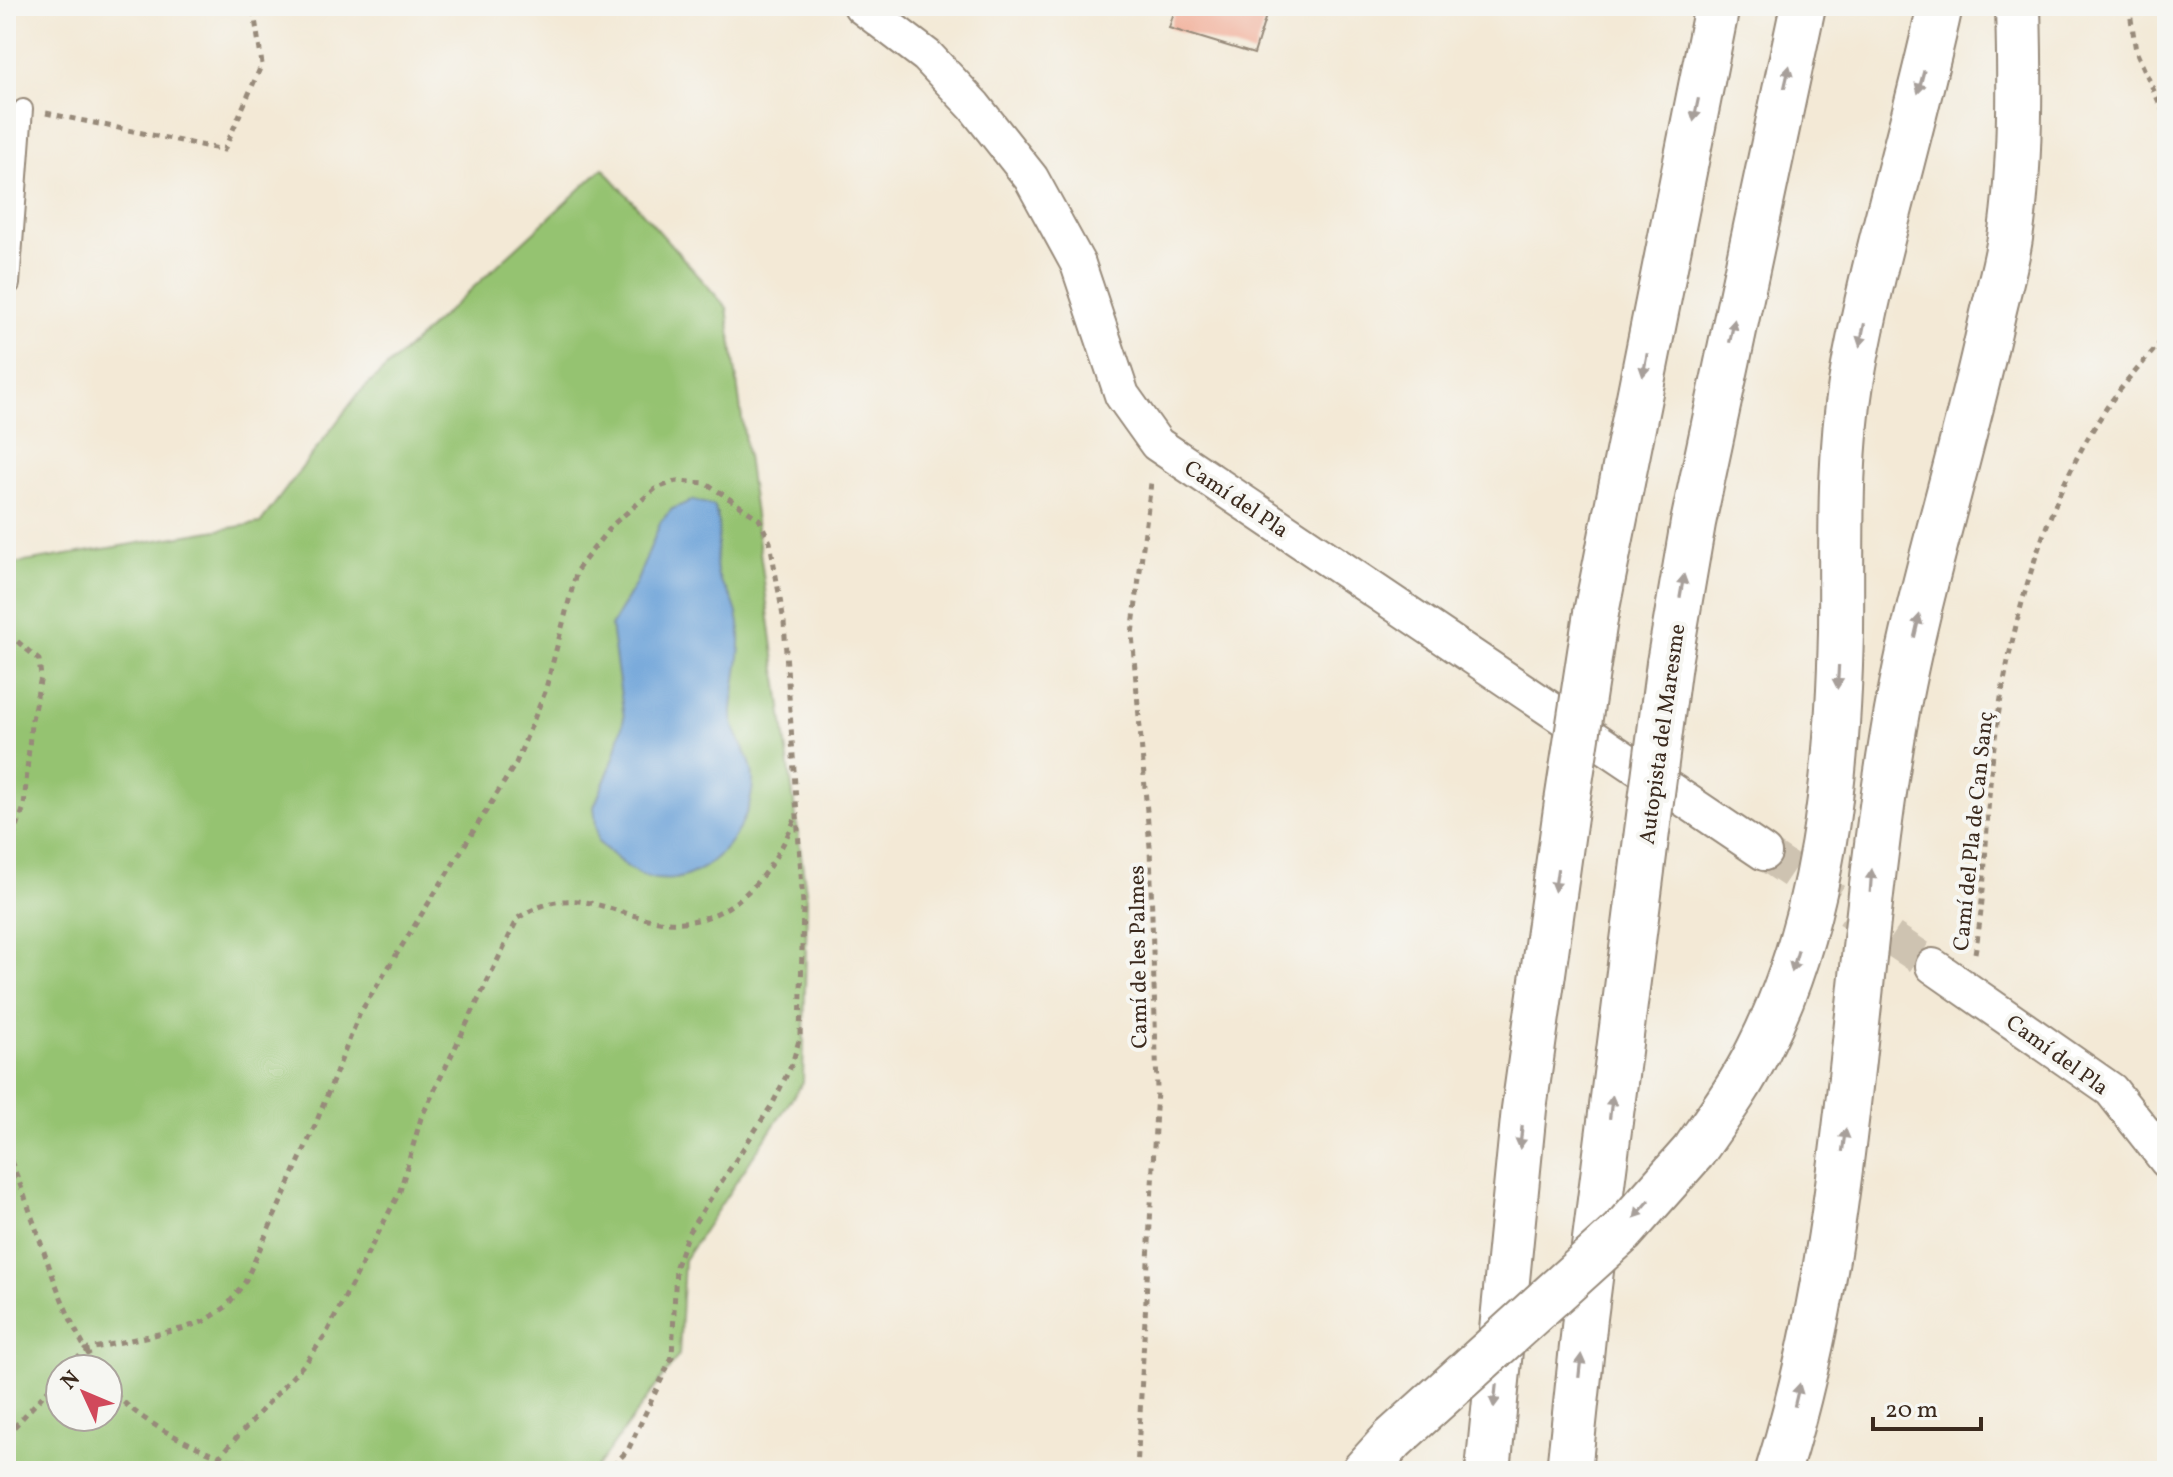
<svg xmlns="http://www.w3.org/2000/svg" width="2173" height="1477" viewBox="0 0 2173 1477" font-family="Vollkorn,serif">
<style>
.green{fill:#95c371;stroke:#687648;stroke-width:2;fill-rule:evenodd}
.water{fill:#6ba1d8;stroke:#53667b;stroke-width:2}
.building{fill:#f1a790}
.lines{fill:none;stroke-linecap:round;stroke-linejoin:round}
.minor-tunnel{stroke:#cec3b1;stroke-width:34;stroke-dasharray:34 17;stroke-linecap:butt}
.service-casing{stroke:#978a7a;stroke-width:22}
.minor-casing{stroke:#978a7a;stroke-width:38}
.motorway-casing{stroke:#978a7a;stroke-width:48}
.path{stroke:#978a7a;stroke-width:5;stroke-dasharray:6 6;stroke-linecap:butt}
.service{stroke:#fff;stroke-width:18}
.minor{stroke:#fff;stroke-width:34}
.motorway{stroke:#fff;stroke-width:44}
.motorway-bridge-casing{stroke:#978a7a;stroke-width:48;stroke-linecap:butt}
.motorway-bridge{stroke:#fff;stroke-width:44}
.oneway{fill:#a79f9a}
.labels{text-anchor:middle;stroke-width:8;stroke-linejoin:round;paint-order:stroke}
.street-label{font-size:22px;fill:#3b2a1e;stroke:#f6f6f2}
</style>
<rect width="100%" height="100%" fill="#f6f6f2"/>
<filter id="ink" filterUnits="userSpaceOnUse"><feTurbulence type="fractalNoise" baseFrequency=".0125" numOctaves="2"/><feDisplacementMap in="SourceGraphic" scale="16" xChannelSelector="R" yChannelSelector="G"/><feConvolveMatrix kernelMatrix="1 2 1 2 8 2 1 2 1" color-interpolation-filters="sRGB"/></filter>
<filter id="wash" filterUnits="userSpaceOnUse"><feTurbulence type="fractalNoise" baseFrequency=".006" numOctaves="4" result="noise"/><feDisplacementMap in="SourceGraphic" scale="32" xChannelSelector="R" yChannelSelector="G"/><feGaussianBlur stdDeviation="1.8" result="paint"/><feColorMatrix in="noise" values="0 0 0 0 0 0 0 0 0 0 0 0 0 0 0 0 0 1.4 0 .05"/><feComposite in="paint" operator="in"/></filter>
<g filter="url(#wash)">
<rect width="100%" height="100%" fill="#f3e9d6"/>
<path class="green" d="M 603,168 L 727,308 L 807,899 L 803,1082 L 684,1260 L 679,1355 L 594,1471 L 6,1471 L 6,565 L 260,523 L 359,393 ZM 60,1369 L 108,1369 L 108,1417 L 60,1417 Z"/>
<path class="water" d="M 693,500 L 714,506 C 725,533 713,548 717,572 C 719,584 730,592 734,604 C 748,641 734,675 732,712 C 731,737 754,755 753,781 C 752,831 702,893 647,877 C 629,872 612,854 598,842 L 594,807 L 614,758 L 624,718 L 611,626 L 636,583 L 661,521 L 672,509 Z"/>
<g id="blocks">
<path class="building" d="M 1176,6 L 1269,6 L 1254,54 L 1169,28 Z"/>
</g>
</g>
<g filter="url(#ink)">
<use href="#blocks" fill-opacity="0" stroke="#978a7a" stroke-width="2"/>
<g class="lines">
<path class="minor-tunnel" d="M 1764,853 L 1933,966"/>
<g class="service-casing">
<path id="service" d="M 6,285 L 10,284 L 23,109"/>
</g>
<g class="minor-casing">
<path id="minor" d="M 861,6 L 927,56 L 974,106 L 1031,178 L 1078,264 L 1122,395 L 1157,444 L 1764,853
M 1933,966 L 2111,1090 L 2167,1161"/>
</g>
<g class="motorway-casing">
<path id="motorway" d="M 1596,613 L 1717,6
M 1669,663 L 1693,523 L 1803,6
M 1694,1151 C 1717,1118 1741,1086 1759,1049 C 1824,921 1838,773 1841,631 C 1842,548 1838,465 1851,383 C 1873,255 1913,132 1940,6
M 1364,1471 L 1393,1439
M 1488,1471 L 1524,1109 L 1567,802
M 1569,1471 L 1585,1318 L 1646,839
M 1778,1471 C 1852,1234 1852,983 1892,740 C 1915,598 1962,459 1992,318 C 1998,291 2006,265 2010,238 C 2021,165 2020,79 2018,6"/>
</g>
<path class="path" d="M 2129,6 L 2136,51 L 2167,120
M 46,113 L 224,150 L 262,64 L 253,6
M 6,638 L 17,641 L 39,660 L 41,677 L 31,724 L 24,807 L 6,860
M 1975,953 C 1987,887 1985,820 1993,754 C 2006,642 2040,509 2102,415 C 2120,386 2146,361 2167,334
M 6,1150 C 38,1221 54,1304 98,1369
M 68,1369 L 85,1350 L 181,1329 L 205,1321 L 226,1307 L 245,1282 L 314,1128 L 360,1013 L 516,763 L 545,692 L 577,570 L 611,526 L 655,489 L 676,481 L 706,483 L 759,519 L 770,542 L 784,622 L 803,904 L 800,1037 L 792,1064 L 773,1103 L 688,1233 L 676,1266 L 672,1357 L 628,1450 L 608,1471
M 108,1384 C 136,1426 214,1456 260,1471
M 6,1436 L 60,1377
M 218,1458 L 307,1361 L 326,1334 L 400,1191 L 421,1118 L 518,918 C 575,882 602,912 659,921 C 730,932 774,872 797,814
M 1137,1471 L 1157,1090 L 1150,847 L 1132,634 L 1151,483"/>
<use href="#service" class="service"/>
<use href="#minor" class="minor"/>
<use href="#motorway" class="motorway"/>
<g class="motorway-bridge-casing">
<path id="motorway-bridge" d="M 1567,802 L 1596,613
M 1646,839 L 1669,663
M 1393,1439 L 1622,1232 L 1694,1151"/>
</g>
<use href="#motorway-bridge" class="motorway-bridge"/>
</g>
<defs><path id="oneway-solid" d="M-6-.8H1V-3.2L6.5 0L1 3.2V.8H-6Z" transform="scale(2)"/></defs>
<g class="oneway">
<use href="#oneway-solid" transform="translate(1787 77) rotate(-77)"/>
<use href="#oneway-solid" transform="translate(1921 82) rotate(105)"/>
<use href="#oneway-solid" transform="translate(1696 110) rotate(102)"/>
<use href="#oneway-solid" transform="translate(1732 331) rotate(-78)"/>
<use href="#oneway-solid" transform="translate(1862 335) rotate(102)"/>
<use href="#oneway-solid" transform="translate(1645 365) rotate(101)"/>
<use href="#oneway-solid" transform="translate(1682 586) rotate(-80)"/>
<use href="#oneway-solid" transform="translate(1917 626) rotate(-77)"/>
<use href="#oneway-solid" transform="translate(1838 677) rotate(93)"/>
<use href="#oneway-solid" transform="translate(1556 880) rotate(98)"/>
<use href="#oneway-solid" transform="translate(1871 881) rotate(-86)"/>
<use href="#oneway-solid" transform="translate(1795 961) rotate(106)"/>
<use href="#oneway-solid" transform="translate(1611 1107) rotate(-83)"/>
<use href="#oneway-solid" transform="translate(1521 1137) rotate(96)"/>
<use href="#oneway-solid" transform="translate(1844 1140) rotate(-82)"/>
<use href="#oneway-solid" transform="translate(1642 1209) rotate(131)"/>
<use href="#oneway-solid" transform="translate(1580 1366) rotate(-84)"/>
<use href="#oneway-solid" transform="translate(1797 1395) rotate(-77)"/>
<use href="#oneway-solid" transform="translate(1495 1396) rotate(96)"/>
</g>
</g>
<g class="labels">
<g class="street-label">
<text transform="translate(1237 498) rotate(34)" y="8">Camí del Pla</text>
<text transform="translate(1661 734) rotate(-82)" y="8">Autopista del Maresme</text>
<text transform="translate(1972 831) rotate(-84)" y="8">Camí del Pla de Can Sanç</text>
<text transform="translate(1137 957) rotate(-91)" y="8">Camí de les Palmes</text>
<text transform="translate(2058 1054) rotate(36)" y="8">Camí del Pla</text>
</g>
</g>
<rect width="2173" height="1477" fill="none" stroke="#f6f6f2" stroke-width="32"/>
<g transform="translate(84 1393) rotate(314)"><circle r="38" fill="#f6f6f2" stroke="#aba49d" stroke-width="2"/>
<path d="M0-6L14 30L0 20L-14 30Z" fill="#d1495b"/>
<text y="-12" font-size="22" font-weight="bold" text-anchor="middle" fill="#3b2a1e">N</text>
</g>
<path d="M1873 1417v12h108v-12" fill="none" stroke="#3b2a1e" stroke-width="4"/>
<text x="1885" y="1417" font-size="24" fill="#3b2a1e" stroke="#f6f6f2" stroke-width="6" paint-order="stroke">20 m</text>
</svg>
